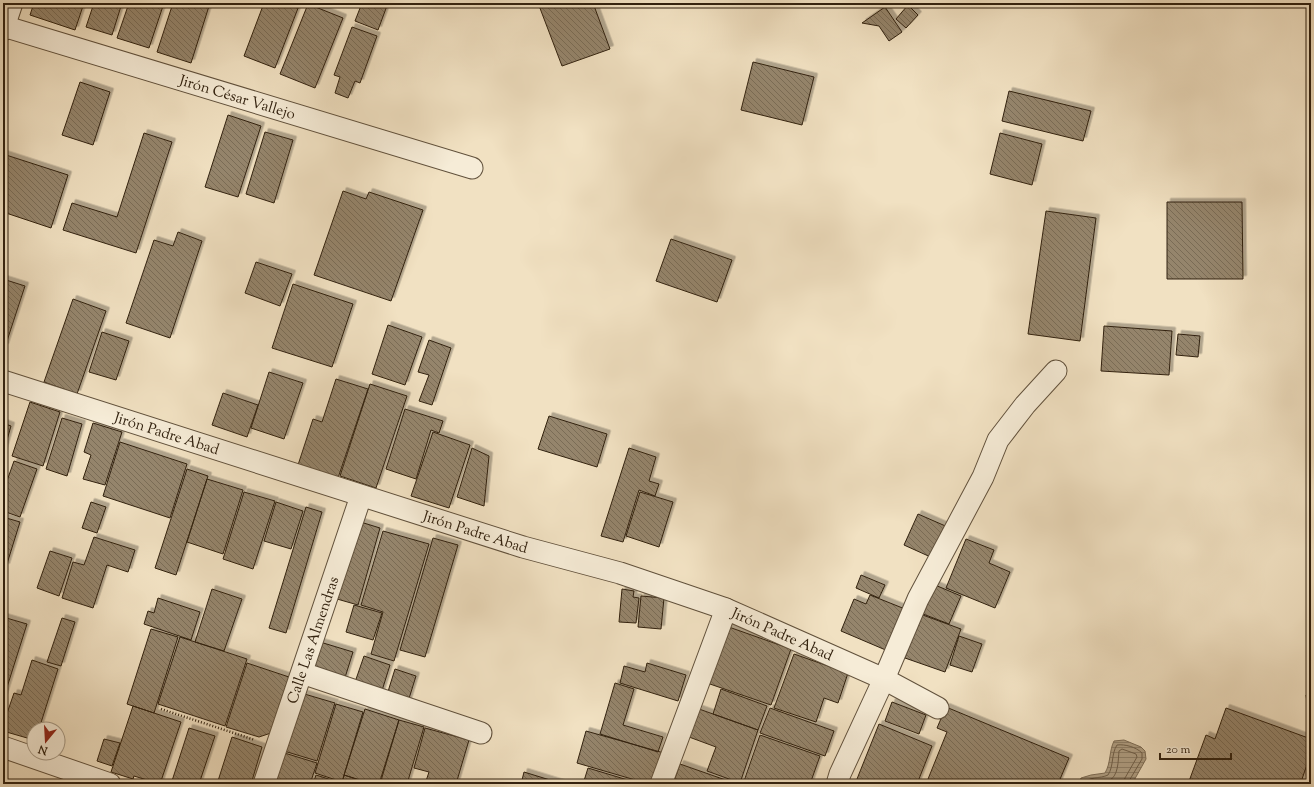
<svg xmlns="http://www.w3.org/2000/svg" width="1314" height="787" viewBox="0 0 1314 787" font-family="'Sorts Mill Goudy',serif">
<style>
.water{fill:url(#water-rules);stroke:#7d6d56}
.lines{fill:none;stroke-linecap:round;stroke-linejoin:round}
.shore{stroke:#70604a;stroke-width:1}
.building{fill:url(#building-back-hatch);stroke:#31210f;filter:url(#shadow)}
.minor-casing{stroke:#61513c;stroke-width:23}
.path{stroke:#31210f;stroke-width:2.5;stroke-dasharray:1 2;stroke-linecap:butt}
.minor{stroke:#f6ecd7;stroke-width:21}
.labels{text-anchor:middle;stroke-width:3;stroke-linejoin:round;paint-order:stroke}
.street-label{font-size:15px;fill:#31210f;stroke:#f6ecd7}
</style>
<defs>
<pattern id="water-rules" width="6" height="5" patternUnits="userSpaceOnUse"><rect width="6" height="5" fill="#b0a085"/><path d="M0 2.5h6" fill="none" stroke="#90826b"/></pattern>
<pattern id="building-back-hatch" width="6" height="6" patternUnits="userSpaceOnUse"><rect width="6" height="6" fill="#95856c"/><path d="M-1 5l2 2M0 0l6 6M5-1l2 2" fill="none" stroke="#7a6c57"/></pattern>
<filter id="shadow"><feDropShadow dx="3.5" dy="-3.5" stdDeviation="0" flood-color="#0004"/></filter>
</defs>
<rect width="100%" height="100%" fill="#f1e1c2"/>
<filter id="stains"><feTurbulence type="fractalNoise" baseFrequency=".005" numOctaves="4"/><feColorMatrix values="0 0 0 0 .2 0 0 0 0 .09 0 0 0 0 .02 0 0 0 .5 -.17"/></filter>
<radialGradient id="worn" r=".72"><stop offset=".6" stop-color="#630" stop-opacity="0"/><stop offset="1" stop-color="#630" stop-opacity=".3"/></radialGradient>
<path class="water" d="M 1124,740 L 1141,747 L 1145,751 L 1146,759 L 1132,784 L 1079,784 L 1081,778 L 1091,775 L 1105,773 C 1111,763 1109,751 1114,741 Z"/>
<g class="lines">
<path class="shore" d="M 1083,784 C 1088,776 1100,779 1108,775 C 1114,766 1111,754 1117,745 C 1125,744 1136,747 1142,753 L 1142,759 L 1129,781 L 1129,784
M 1092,784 C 1097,783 1103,783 1108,781 C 1119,777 1118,760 1119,751 L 1122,749 L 1136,754 L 1137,757 L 1125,778 L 1123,784"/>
</g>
<path class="building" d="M 34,3 L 84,3 L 75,30 L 30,15 Z
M 94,3 L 122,3 L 112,35 L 86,27 Z
M 129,3 L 164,3 L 149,48 L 117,38 Z
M 173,3 L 210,3 L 191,63 L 157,52 Z
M 264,3 L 300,3 L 275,68 L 244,56 Z
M 362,3 L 388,3 L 378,30 L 355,21 Z
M 538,3 L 593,3 L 610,49 L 562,66 Z
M 308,4 L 343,18 L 315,88 L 280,74 Z
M 908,5 L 918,15 L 906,28 L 896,19 Z
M 885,7 L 902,32 L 889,41 L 879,26 L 862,23 Z
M 352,27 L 377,36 L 360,83 L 355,81 L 348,98 L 335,93 L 340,77 L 334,75 Z
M 753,62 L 814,77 L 802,125 L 741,110 Z
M 80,82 L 110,92 L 93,145 L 62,135 Z
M 1009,91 L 1091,111 L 1083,141 L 1002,121 Z
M 228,115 L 261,126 L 238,197 L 205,187 Z
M 265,132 L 293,140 L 274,203 L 246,194 Z
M 144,133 L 172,142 L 136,253 L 63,230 L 72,203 L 117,217 Z
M 1000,133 L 1042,144 L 1032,185 L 990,174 Z
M 3,154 L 68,175 L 51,228 L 3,212 Z
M 343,191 L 366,199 L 369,192 L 423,210 L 391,301 L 314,275 Z
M 1167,202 L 1242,202 L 1243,279 L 1167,279 Z
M 1046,211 L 1096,218 L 1080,341 L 1028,334 Z
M 178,232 L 202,241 L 170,338 L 126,323 L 154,240 L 173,246 Z
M 671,239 L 732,260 L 717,302 L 656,281 Z
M 256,262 L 292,274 L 280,306 L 245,293 Z
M 3,279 L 25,286 L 5,347 L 3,347 Z
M 293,284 L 353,304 L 332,367 L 272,348 Z
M 73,299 L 106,311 L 77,394 L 44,382 Z
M 388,325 L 422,337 L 405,385 L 372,374 Z
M 1104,326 L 1172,331 L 1169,375 L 1101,371 Z
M 102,332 L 129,341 L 116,380 L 89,372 Z
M 1178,334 L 1200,336 L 1198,357 L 1176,355 Z
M 429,340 L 451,348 L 432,405 L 419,401 L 429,375 L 418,372 Z
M 269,372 L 303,383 L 284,439 L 251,428 Z
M 336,379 L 368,389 L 338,478 L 298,465 L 313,419 L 322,422 Z
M 370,384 L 407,396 L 376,488 L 340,476 Z
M 223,393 L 258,405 L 247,437 L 212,425 Z
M 30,402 L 60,412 L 43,466 L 12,456 Z
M 405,409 L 443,421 L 439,433 L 431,430 L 416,479 L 386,469 Z
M 549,416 L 607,434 L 597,467 L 538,449 Z
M 62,418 L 82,424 L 67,476 L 46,469 Z
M 3,423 L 11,426 L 3,454 Z
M 93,423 L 122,432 L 105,485 L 83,479 L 91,455 L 84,452 Z
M 433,432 L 470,445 L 449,508 L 411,496 Z
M 120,442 L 187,464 L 170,518 L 103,496 Z
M 472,448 L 489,456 L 484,506 L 457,497 Z
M 629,448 L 656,457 L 649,481 L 659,484 L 655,496 L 639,490 L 623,542 L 601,536 Z
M 14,461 L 37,469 L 20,517 L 3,511 L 3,492 Z
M 187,469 L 208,476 L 176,575 L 155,568 Z
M 207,479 L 243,490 L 223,554 L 187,542 Z
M 244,492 L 275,501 L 253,569 L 223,559 Z
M 640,492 L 673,502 L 659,547 L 626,536 Z
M 91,502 L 106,507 L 97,533 L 82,528 Z
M 276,502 L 303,511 L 291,549 L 264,541 Z
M 306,507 L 322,512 L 286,633 L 269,628 Z
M 918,514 L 950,528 L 935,559 L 904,545 Z
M 3,517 L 20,522 L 6,567 L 3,566 Z
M 354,520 L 380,528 L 358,605 L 330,597 Z
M 383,531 L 429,544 L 394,661 L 371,654 L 383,612 L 361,605 Z
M 94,537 L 135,550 L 128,572 L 107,565 L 93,608 L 62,598 L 73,562 L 84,565 Z
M 433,538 L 458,545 L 425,657 L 400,650 Z
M 966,539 L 994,550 L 989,563 L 1010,572 L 995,608 L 946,588 Z
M 50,551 L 72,558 L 59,596 L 37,588 Z
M 861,575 L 885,585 L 879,598 L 856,588 Z
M 935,585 L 961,596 L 949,624 L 923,614 Z
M 212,589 L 242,599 L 224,651 L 195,642 Z
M 622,589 L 634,591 L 633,597 L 639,598 L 636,623 L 619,622 Z
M 870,595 L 905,609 L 888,651 L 841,631 L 854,599 L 866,604 Z
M 641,596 L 664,598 L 661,629 L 638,627 Z
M 158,598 L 200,612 L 191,640 L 144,624 L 148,611 L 154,613 Z
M 354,605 L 382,613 L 373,640 L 346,632 Z
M 920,614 L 961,629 L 945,672 L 905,658 Z
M 3,617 L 27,624 L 3,700 Z
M 62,618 L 75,622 L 61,666 L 47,662 Z
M 726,626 L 791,649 L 771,705 L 707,683 Z
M 151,629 L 178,637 L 154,713 L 127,704 Z
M 959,636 L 982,644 L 972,672 L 950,665 Z
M 180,637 L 247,659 L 225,726 L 158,704 Z
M 320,642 L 353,652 L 343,684 L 310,674 Z
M 794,654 L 848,673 L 838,703 L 824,698 L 816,722 L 774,708 Z
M 364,656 L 390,665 L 380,697 L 353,688 Z
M 32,660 L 58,669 L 39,729 L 34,729 L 34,740 L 3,731 L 3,725 L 14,693 L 21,695 Z
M 247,663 L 289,677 L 271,733 L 259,737 L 226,727 Z
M 647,663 L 686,675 L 678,701 L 620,683 L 624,666 L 645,672 Z
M 395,669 L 416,676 L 407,705 L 386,698 Z
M 615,683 L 634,689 L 623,725 L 663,737 L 658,752 L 600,734 Z
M 721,689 L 767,706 L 758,730 L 713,714 Z
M 301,693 L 335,703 L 317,761 L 284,751 Z
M 1306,695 L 1311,695 L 1311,710 L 1308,710 Z
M 892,702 L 926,715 L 919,734 L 885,721 Z
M 336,704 L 363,712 L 342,782 L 315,773 Z
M 133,706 L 181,722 L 160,784 L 134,776 L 133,779 L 111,772 Z
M 946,707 L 1069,758 L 1058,784 L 926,784 L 947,732 L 937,728 Z
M 770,708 L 834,731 L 825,756 L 760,733 Z
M 1226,708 L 1311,739 L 1311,753 L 1301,782 L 1305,784 L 1188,784 L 1206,735 L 1215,739 Z
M 365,709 L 399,720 L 379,784 L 373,784 L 344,775 Z
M 699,709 L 758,730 L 740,783 L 707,771 L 716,747 L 689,737 Z
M 399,720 L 424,727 L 407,784 L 380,784 Z
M 879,724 L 932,746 L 917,784 L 855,784 Z
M 189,728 L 215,736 L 199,784 L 171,784 Z
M 425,728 L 469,740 L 456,784 L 425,784 L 429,772 L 414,768 Z
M 586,731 L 664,753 L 655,784 L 649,784 L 577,763 Z
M 760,735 L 820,756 L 810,784 L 743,784 Z
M 232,737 L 262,747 L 251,784 L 217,784 Z
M 104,739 L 120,743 L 112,766 L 97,761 Z
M 278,751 L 317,763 L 310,784 L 268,784 Z
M 680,764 L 737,784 L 673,784 Z
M 588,768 L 641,784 L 583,784 Z
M 524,772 L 563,784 L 521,784 Z
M 316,775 L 341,783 L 340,784 L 313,784 Z
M 344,775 L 371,784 L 342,784 Z"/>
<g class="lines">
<g class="minor-casing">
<g id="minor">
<path id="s1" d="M 3,26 L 472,168"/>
<path d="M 3,30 L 12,3"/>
<path id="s2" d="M 3,381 L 523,547 L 620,573 L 726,609 L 884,679 L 938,708"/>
<path d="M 302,673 L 481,733"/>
<path d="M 3,747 L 110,784"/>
<path id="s3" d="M 264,784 L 361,496"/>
<path d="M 661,784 L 726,609"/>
<path d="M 837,784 L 840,774 L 884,679 L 918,599 L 983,477 L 998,440 L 1025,405 L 1056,371"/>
</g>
</g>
<path class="path" d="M 161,709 L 255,740"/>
<use href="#minor" class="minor"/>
</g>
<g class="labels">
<g class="street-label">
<text dy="5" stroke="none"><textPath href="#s1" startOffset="245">Jirón César Vallejo</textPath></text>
<text dy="5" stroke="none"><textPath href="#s2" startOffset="172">Jirón Padre Abad</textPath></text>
<text dy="5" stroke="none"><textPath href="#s2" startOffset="496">Jirón Padre Abad</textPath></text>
<text dy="5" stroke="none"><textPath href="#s2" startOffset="820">Jirón Padre Abad</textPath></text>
<text dy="5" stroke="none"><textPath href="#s3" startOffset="152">Calle Las Almendras</textPath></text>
</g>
</g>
<rect width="1314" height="787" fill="none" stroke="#f1e1c2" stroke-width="16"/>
<rect x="4" y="4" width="1306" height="779" fill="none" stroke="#31210f" stroke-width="2"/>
<rect x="8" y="8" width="1298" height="771" fill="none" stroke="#31210f"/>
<g transform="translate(46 741) rotate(198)"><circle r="19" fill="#f6ecd7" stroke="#a79b87"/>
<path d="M0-3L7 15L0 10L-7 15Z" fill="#8f2418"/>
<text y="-6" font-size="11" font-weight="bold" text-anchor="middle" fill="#31210f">N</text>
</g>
<path d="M1160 753v6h71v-6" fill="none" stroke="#31210f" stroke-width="2"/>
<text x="1166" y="753" font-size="12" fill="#31210f" stroke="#f6ecd7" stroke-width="3" paint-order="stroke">20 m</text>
<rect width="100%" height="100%" filter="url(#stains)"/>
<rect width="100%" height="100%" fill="url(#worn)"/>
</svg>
